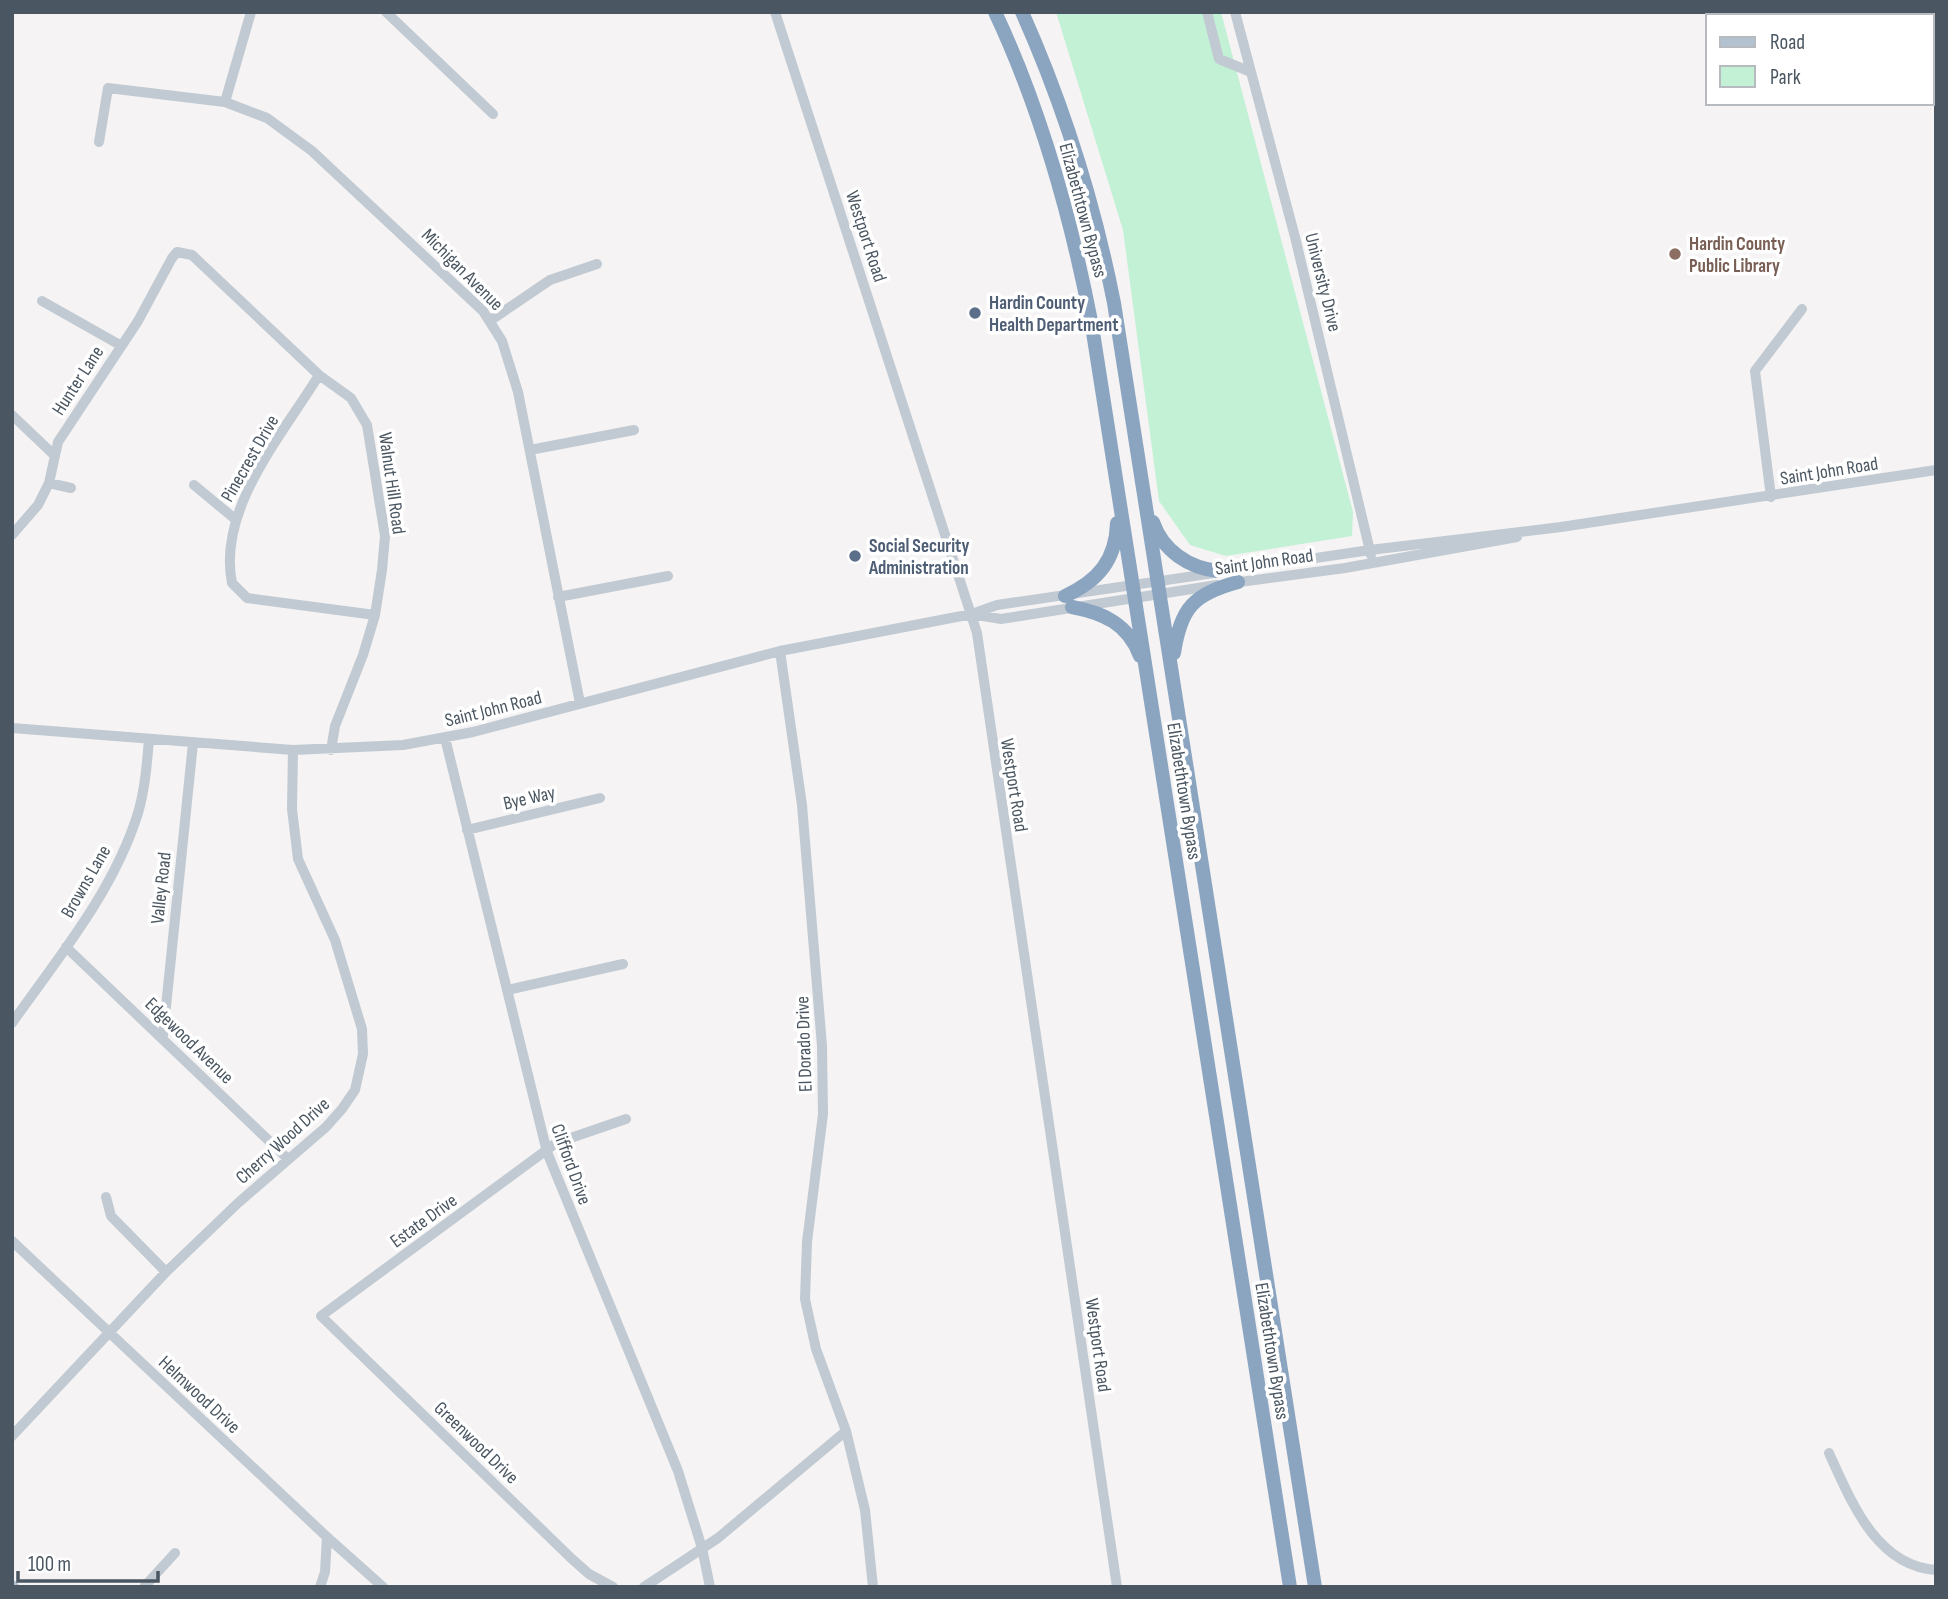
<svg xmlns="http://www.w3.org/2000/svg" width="1948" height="1599" viewBox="0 0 1948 1599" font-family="'Sofia Sans Condensed',sans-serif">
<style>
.green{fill:#c3f1d5}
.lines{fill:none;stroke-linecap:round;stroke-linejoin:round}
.minor{stroke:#c1cad2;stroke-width:10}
.major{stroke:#b3c2d1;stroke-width:12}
.highway{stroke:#8ba5c1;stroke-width:14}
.education-dot{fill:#8d6e63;stroke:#fff;stroke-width:2.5}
.service-dot{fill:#5c6f8a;stroke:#fff;stroke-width:2.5}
.labels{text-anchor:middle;stroke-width:7;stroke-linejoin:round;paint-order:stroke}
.street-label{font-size:19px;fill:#4a5661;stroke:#fff}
.education-label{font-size:19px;font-weight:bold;fill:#785e54;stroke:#fff;text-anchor:start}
.service-label{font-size:19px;font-weight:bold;fill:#4e5e75;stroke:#fff;text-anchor:start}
</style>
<rect width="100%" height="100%" fill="#f5f3f3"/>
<path class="green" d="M 1056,12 L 1221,12 L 1353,512 L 1352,536 L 1226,556 L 1190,545 L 1159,501 L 1123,230 Z"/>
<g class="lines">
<path class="minor" d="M 386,12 L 493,114
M 775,12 L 977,633 L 1117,1587
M 1207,12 L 1219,59 L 1251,72
M 1235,12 L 1295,237 L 1371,555
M 225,102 L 251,12
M 99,142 L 108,88 L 225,102 L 267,118 L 312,151 L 483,311 L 502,341 L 518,392 L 580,703
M 42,301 L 120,345
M 491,320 L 550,280 L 597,264
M 319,375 C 283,434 217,509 232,583 L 247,598 L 375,615
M 12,415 L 53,454
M 530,450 L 634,430
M 49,483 L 71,488
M 194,485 L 235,519
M 1771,497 L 1755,371 L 1802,309
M 12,535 L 38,505 L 49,483 L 58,442 L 138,321 L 172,258 L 177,252 L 192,255 L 319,375 L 351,398 L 367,425 L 385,536 L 382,570 L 375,615 L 363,655 L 335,726 L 331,750
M 1232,583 L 1345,568 L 1517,537
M 558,597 L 668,576
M 972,614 L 1001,619 L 1217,585
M 780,651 L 802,805 L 822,1046 L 823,1114 L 807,1242 L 805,1299 L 816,1349 L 846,1431 L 865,1510 L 873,1587
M 12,728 L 293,750 L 403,745 L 473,732 L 780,651 L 972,614 L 997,605 L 1370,550 L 1561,527 L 1936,470
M 445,738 L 547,1152 L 678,1471 L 702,1548 L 710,1587
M 467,830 L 600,798
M 66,947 L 288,1159
M 507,990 L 623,964
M 12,1023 C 58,958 114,891 138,813 C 145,789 147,764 149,739
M 163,1036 L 193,743
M 106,1197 L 111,1216 L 166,1272
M 12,1241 L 327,1537 L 325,1572 L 320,1587
M 12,1436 L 166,1272 L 238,1203 L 326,1127 L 342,1109 L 355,1090 L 363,1054 L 362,1029 L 335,940 L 298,859 L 292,809 L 293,750
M 1829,1453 C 1851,1501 1876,1566 1936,1570
M 327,1537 L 383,1587
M 144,1587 L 175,1553
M 613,1587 L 589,1574 L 572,1559 L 321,1316 L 556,1143 L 626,1119
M 644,1587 L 718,1538 L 846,1431"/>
<path class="major" d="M 12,1586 L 13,1587"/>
<path class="highway" d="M 995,12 C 1042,112 1071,217 1092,326 L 1290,1587
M 1022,12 C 1064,106 1094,202 1114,303 L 1315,1587
M 1153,522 C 1163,551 1189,568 1218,571
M 1065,596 C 1098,581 1116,560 1117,523
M 1072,607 C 1104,613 1128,624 1140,656
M 1174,653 C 1181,607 1194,594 1238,582"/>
</g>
<circle class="education-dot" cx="1675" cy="254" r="7"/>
<g class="service-dot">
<circle cx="975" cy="313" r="7"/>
<circle cx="855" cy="556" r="7"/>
</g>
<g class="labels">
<g class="street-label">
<text transform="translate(1084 210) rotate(75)" y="7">Elizabethtown Bypass</text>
<text transform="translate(867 236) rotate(72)" y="7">Westport Road</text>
<text transform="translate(463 269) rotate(45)" y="7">Michigan Avenue</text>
<text transform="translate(1324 282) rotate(76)" y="7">University Drive</text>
<text transform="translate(77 380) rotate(-57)" y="7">Hunter Lane</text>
<text transform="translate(249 458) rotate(-60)" y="7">Pinecrest Drive</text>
<text transform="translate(1829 470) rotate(-9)" y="7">Saint John Road</text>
<text transform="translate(393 483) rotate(82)" y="7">Walnut Hill Road</text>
<text transform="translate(1264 561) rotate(-8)" y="7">Saint John Road</text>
<text transform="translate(493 708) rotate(-14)" y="7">Saint John Road</text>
<text transform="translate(1015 785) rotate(81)" y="7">Westport Road</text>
<text transform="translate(1185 791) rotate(81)" y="7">Elizabethtown Bypass</text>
<text transform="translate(529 797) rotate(-13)" y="7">Bye Way</text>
<text transform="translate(85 881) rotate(-60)" y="7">Browns Lane</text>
<text transform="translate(160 888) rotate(-84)" y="7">Valley Road</text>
<text transform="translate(190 1040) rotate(44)" y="7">Edgewood Avenue</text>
<text transform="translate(803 1044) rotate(-92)" y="7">El Dorado Drive</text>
<text transform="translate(282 1140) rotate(-42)" y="7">Cherry Wood Drive</text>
<text transform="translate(572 1164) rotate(70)" y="7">Clifford Drive</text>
<text transform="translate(423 1220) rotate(-36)" y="7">Estate Drive</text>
<text transform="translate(1099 1345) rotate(82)" y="7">Westport Road</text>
<text transform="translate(1273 1351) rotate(81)" y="7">Elizabethtown Bypass</text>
<text transform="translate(200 1394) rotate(43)" y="7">Helmwood Drive</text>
<text transform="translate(477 1442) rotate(44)" y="7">Greenwood Drive</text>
</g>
<g class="education-label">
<text x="1689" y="250">Hardin County<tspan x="1689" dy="22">Public Library</tspan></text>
</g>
<g class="service-label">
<text x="989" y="309">Hardin County<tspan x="989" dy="22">Health Department</tspan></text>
<text x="869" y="552">Social Security<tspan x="869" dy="22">Administration</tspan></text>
</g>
</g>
<rect width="1948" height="1599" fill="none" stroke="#4a5661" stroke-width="28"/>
<rect x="1706" y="14" width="228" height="91" fill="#ffffff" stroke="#b7bbc0" stroke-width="2"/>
<rect x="1720" y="37" width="35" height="10" fill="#b3c2d1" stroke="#b7bbc0" stroke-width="2"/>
<text x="1770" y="49" font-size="21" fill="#4a5661">Road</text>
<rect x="1720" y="66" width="35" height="21" fill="#c3f1d5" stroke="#b7bbc0" stroke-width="2"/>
<text x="1770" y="84" font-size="21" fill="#4a5661">Park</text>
<path d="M18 1571v10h140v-10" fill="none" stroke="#4a5661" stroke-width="3.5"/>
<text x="28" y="1571" font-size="21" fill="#4a5661" stroke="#ffffff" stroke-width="5" paint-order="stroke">100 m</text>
</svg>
